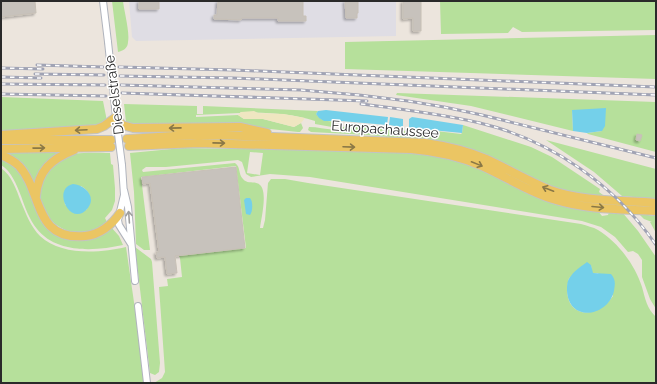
<svg xmlns="http://www.w3.org/2000/svg" width="657" height="384" viewBox="0 0 657 384" font-family="Raleway,sans-serif">
<style>
.industrial{fill:#dfdde4}
.green{fill:#b6e09b;fill-rule:evenodd}
.sand{fill:#efe6c1}
.water{fill:#74d0ea}
.building{fill:#c7c2bc;stroke:#c7c0b6;filter:url(#shadow)}
.lines{fill:none;stroke-linecap:round;stroke-linejoin:round}
.minor-casing{stroke:#b0b4bd;stroke-width:8}
.major-casing{stroke:#c3c3c3;stroke-width:10}
.minor{stroke:#fff;stroke-width:6}
.major{stroke:#ebc563;stroke-width:8}
.rail-casing{stroke:#a0a3b4;stroke-width:3}
.rail{stroke:#fff;stroke-width:1.5;stroke-dasharray:4.5;stroke-linecap:butt}
.minor-bridge-casing{stroke:#b0b4bd;stroke-width:8;stroke-linecap:butt}
.minor-bridge{stroke:#fff;stroke-width:6}
.oneway{stroke:#8a7846}
.oneway2{stroke:#9f9f9f}
.labels{text-anchor:middle;stroke-width:3;stroke-linejoin:round;paint-order:stroke}
.street-label{font-size:14px;fill:#2a2a2a;stroke:#fff}
</style>
<defs>
<filter id="shadow"><feDropShadow dx="-2" dy="2" stdDeviation="1" flood-color="#0004"/></filter>
</defs>
<rect width="100%" height="100%" fill="#ece5dd"/>
<path class="industrial" d="M 129,1 L 396,1 L 396,36 L 136,41 L 132,37 Z"/>
<path class="green" d="M 112,1 L 123,1 C 124,11 130,32 128,42 C 128,48 123,51 118,52 Z
M 440,1 L 656,1 L 656,30 L 522,32 L 513,27 L 508,33 L 441,34 Z
M 656,35 L 656,79 L 345,69 L 345,42 Z
M 397,93 L 656,102 L 656,152 L 588,134 L 587,133 L 602,131 L 572,110 L 573,131 L 471,106 L 396,95 Z
M 1,97 L 103,101 L 107,121 L 101,125 L 1,133 Z
M 124,104 L 197,106 L 197,114 L 203,114 L 203,106 L 318,111 L 316,114 C 322,123 331,121 341,121 L 341,123 L 337,122 L 333,124 L 332,127 L 315,124 L 315,121 C 291,113 267,113 241,112 L 240,113 L 196,115 L 196,117 L 238,115 L 244,119 L 263,119 L 294,127 L 301,123 L 303,128 L 300,132 L 298,132 L 241,126 L 131,126 L 127,124 L 126,122 Z
M 348,124 L 404,131 L 411,128 L 461,134 L 462,133 L 463,125 L 531,147 L 552,157 L 600,189 L 599,192 L 607,198 L 564,192 L 423,140 L 368,135 L 311,132 L 308,130 L 309,127 C 324,127 336,134 348,124 Z
M 546,140 L 656,169 L 656,199 L 622,196 L 594,172 Z
M 182,148 L 242,149 L 251,148 L 407,153 L 436,156 L 463,163 L 478,168 L 541,199 L 555,204 L 598,211 L 602,216 L 608,215 L 609,212 L 622,212 L 638,231 L 656,257 L 656,309 L 650,299 L 642,277 L 642,260 L 638,254 L 633,251 L 628,252 L 615,237 L 601,227 L 582,221 L 310,177 L 270,174 L 251,177 L 246,174 L 242,162 L 238,160 L 166,167 L 146,167 L 142,170 L 143,172 L 235,163 C 241,167 238,174 243,179 C 248,185 255,180 260,185 C 268,192 261,219 260,228 L 263,228 L 265,220 L 268,183 L 271,179 L 285,179 L 308,183 L 581,224 C 587,226 593,227 598,230 C 618,242 635,265 642,287 C 645,298 647,309 656,317 L 656,383 L 154,383 L 162,378 L 165,372 L 159,287 L 168,286 L 167,279 L 182,277 L 180,258 L 179,256 L 246,248 L 236,166 L 141,177 L 150,250 L 144,250 L 136,244 L 134,192 L 130,153 ZM 250,152 L 263,153 L 260,175 L 247,173 ZM 591,265 L 592,273 L 598,273 L 613,296 C 593,324 559,315 569,278 Z
M 61,151 L 34,187 L 30,179 L 1,153 Z
M 110,153 L 111,164 L 113,165 L 115,188 L 115,201 L 112,210 L 105,218 L 107,222 C 102,226 98,229 92,231 C 60,241 29,208 43,177 C 44,174 48,171 51,168 C 53,165 56,161 59,159 C 73,151 94,153 110,153 ZM 81,186 C 90,191 94,201 86,210 L 65,205 L 64,195 Z
M 1,157 L 13,164 L 26,182 L 37,212 L 42,221 L 64,237 L 111,227 L 119,236 L 123,245 C 96,251 57,254 37,229 C 29,219 25,207 21,196 C 16,184 12,172 1,165 Z
M 1,168 C 12,176 16,189 21,202 C 26,214 31,227 40,236 C 61,256 100,253 126,247 L 136,316 L 144,383 L 1,383 Z
M 639,214 L 656,216 L 656,233 L 650,222 L 652,222 L 644,219 Z
M 135,247 L 151,259 L 152,262 L 160,363 L 159,372 L 155,375 L 150,373 Z"/>
<path class="sand" d="M 254,111 L 258,113 L 284,114 L 305,118 L 301,123 L 294,127 L 263,119 L 244,119 L 238,115 L 241,112 Z"/>
<path class="water" d="M 606,108 L 605,126 L 602,131 L 587,133 L 573,131 L 572,110 Z
M 326,110 L 388,117 L 387,125 L 341,121 L 324,121 L 319,118 L 316,114 L 318,111 Z
M 390,117 L 403,119 L 403,126 L 401,127 L 389,125 Z
M 412,117 L 463,125 L 462,133 L 411,128 L 409,127 L 409,119 Z
M 73,184 C 84,185 97,196 88,208 C 71,229 51,189 73,184 Z
M 246,198 L 250,198 C 253,201 253,211 250,215 L 246,214 L 244,200 Z
M 587,262 L 591,265 L 593,273 L 611,274 C 616,280 615,284 614,291 C 608,317 569,323 567,291 C 567,285 567,280 571,276 C 575,270 582,266 587,262 Z"/>
<path class="building" d="M 1,1 L 35,1 L 36,13 L 1,17 Z
M 139,1 L 159,1 L 159,9 L 139,9 Z
M 218,1 L 303,1 L 303,16 L 306,16 L 306,21 L 278,21 L 278,18 L 242,18 L 241,20 L 214,19 L 214,15 L 217,15 Z
M 345,1 L 358,1 L 358,13 L 357,13 L 357,18 L 346,18 Z
M 403,1 L 421,1 L 421,31 L 413,31 L 413,18 L 403,19 Z
M 637,134 L 642,135 L 640,141 L 636,140 Z
M 236,167 L 245,248 L 175,256 L 177,273 L 167,274 L 165,257 L 157,258 L 156,252 L 159,252 L 150,183 L 143,184 L 142,177 Z"/>
<g class="lines">
<g class="minor-casing">
<path id="minor" d="M 103,1 L 108,42
M 114,98 L 118,134
M 122,165 L 124,195 L 118,220 L 119,225 L 131,244
M 124,190 L 128,207 L 135,281
M 138,306 L 147,383"/>
</g>
<g class="major-casing">
<path id="major" d="M 1,135 L 97,129 L 104,126 L 116,117 L 122,125 L 133,128 L 240,127 L 267,133
M 127,139 L 190,135 L 219,135 L 425,143 C 446,146 467,151 486,159 C 508,169 528,181 550,190 C 583,202 621,200 656,203
M 1,140 L 111,140
M 129,146 L 198,143 L 411,149 C 435,151 459,156 482,166 C 507,177 530,193 556,200 C 588,210 623,209 656,211
M 1,149 L 111,147
M 1,155 C 8,158 14,161 19,166 C 43,192 33,241 85,236 C 99,235 112,225 120,213
M 36,196 C 38,171 51,159 74,150"/>
</g>
<use href="#minor" class="minor"/>
<use href="#major" class="major"/>
<g class="rail-casing">
<path id="rail" d="M 37,65 L 103,67
M 119,67 L 233,70 L 656,87
M 1,68 L 43,69
M 35,74 L 104,75
M 120,76 L 233,78 L 656,95
M 1,77 L 41,78
M 1,84 L 105,85
M 121,85 L 301,90 L 359,95 L 408,101 L 444,107 L 482,115 L 656,158
M 122,93 L 367,101
M 1,94 L 106,96
M 361,104 C 400,109 441,114 480,123 C 551,140 615,185 656,245"/>
</g>
<use href="#rail" class="rail"/>
<g class="minor-bridge-casing">
<path id="minor-bridge" d="M 108,42 L 114,98
M 118,134 L 122,165"/>
</g>
<use href="#minor-bridge" class="minor-bridge"/>
</g>
<defs><path id="oneway-shaft" d="M-6 0H5M1.5-3L5.5 0L1.5 3" fill="none" stroke-width="1.6" stroke-linecap="round" stroke-linejoin="round"/></defs>
<g class="oneway">
<use href="#oneway-shaft" transform="translate(175 128) rotate(179)"/>
<use href="#oneway-shaft" transform="translate(81 130) rotate(177)"/>
<use href="#oneway-shaft" transform="translate(219 143) rotate(1)"/>
<use href="#oneway-shaft" transform="translate(349 147) rotate(2)"/>
<use href="#oneway-shaft" transform="translate(39 148) rotate(-1)"/>
<use href="#oneway-shaft" transform="translate(477 164) rotate(22)"/>
<use href="#oneway-shaft" transform="translate(548 189) rotate(-159)"/>
<use href="#oneway-shaft" transform="translate(598 207) rotate(5)"/>
</g>
<use class="oneway2" href="#oneway-shaft" transform="translate(129 217) rotate(-94)"/>
<g class="labels">
<g class="street-label">
<text transform="translate(114 95) rotate(-97)" y="5">Dieselstraße</text>
<text transform="translate(385 129) rotate(4)" y="5">Europachaussee</text>
</g>
</g>
<rect width="657" height="384" fill="none" stroke="#2a2a2a" stroke-width="4"/>
</svg>
